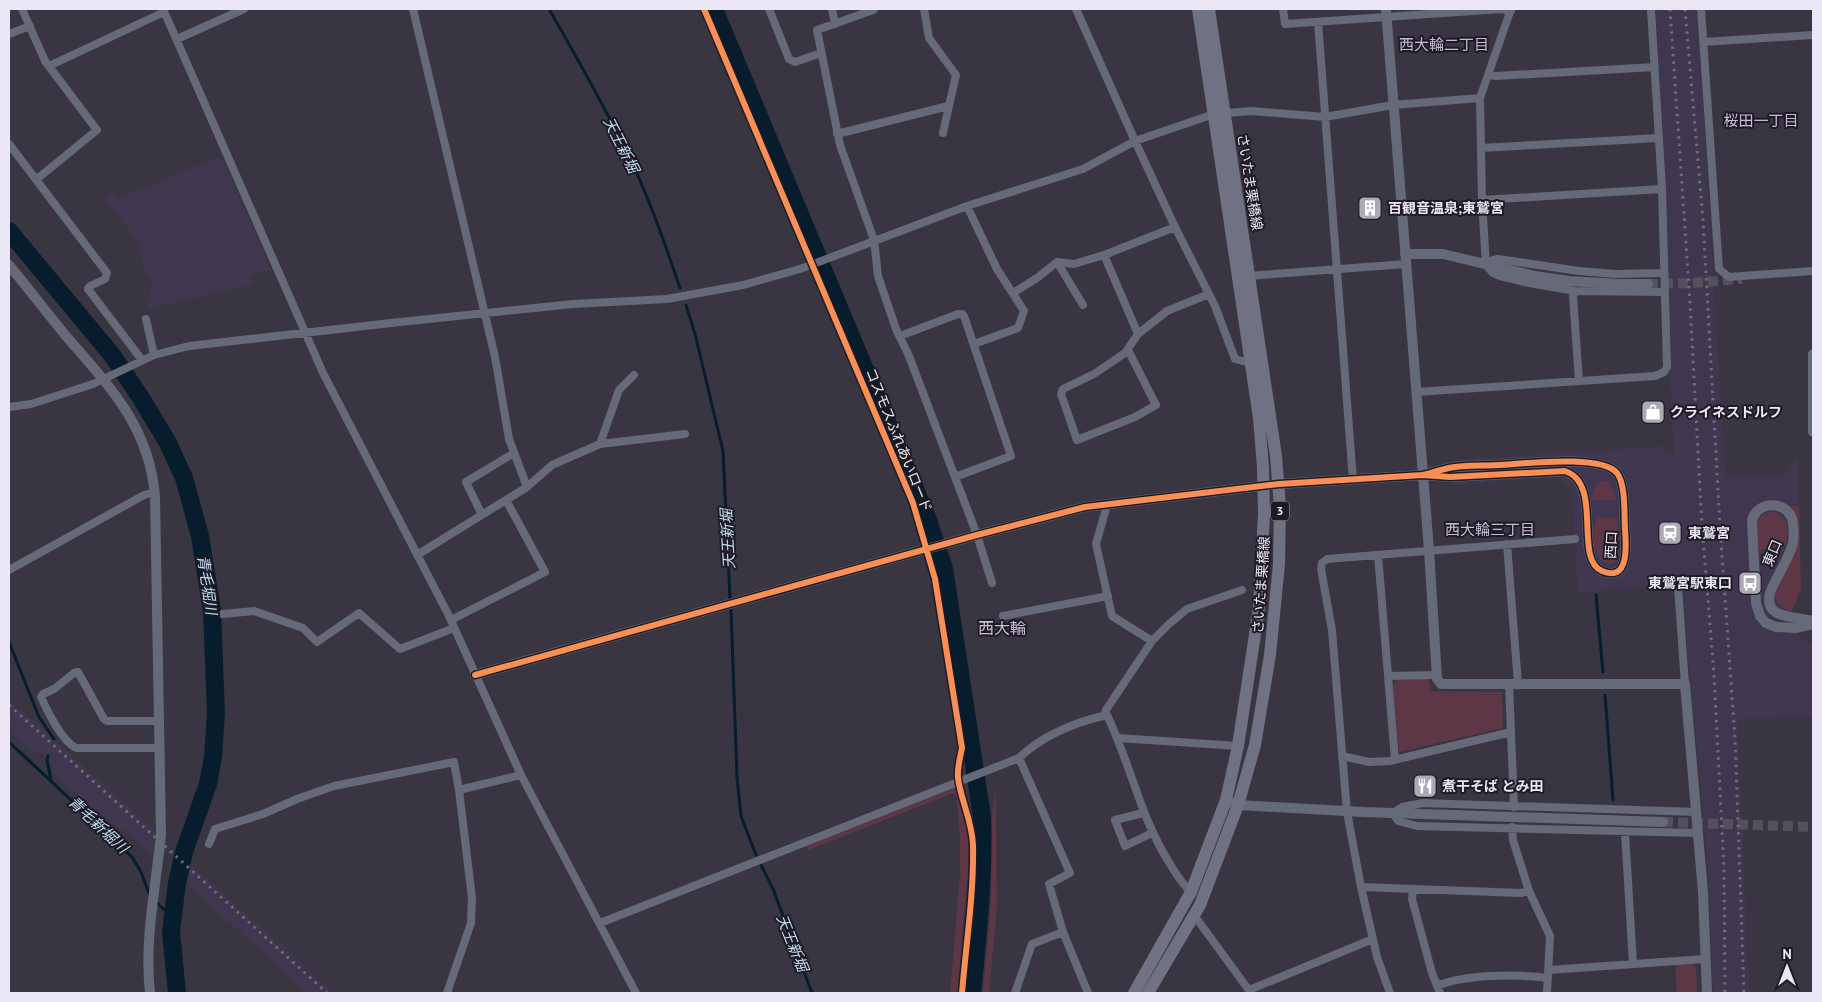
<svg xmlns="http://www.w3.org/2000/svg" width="1822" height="1002" viewBox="0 0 1822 1002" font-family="'PT Sans','Noto Sans JP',sans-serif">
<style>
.built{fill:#3f374f}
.green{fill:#5d3746}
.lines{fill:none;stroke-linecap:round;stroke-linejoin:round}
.stream{stroke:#071d2d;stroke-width:3}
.river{stroke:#071d2d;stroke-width:18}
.tertiary-tunnel{stroke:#54515c;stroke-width:10;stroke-dasharray:10 5;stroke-linecap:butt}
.minor{stroke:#666977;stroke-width:8}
.tertiary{stroke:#666977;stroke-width:10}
.primary{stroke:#707283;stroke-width:12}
.rail{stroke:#6c6d77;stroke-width:3;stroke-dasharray:2.5 5;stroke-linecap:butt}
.cycleway-casing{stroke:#1e1b24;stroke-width:9}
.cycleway{stroke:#f78f57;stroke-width:6}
.labels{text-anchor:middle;stroke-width:4;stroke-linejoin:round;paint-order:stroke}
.shield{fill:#1e1b24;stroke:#aeaab6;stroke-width:1}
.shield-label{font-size:12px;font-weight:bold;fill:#ebe7f4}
.street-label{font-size:14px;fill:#ebe7f4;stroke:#1e1b24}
.poi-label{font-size:14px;font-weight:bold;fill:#ebe7f4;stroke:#1e1b24;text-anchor:start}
.neighbourhood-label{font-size:15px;fill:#c4bdd5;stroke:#1e1b24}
.water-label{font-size:15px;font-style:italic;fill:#c2def4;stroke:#1e1b24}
.quarter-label{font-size:16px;fill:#c4bdd5;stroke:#1e1b24}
</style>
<rect width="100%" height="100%" fill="#393641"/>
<path class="built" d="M 1656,9 L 1696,9 L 1708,171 L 1708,190 L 1726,477 L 1786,474 L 1798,457 L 1801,589 L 1792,611 L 1794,632 L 1812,646 L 1813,717 L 1738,719 L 1749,993 L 1713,993 L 1708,870 L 1682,587 L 1603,590 L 1603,592 L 1578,593 L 1571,489 L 1557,477 L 1452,485 L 1452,460 L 1665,446 L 1666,454 L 1674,453 L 1670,373 L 1666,195 Z
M 218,157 L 223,159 L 271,270 L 251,276 L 254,284 L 147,309 L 152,278 L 146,277 L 145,267 L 141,261 L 140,245 L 104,198 L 115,191 L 119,198 Z
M 9,699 L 155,831 L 154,855 L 126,832 L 114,826 L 55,775 L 50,761 L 43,754 L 28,749 L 9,731 Z
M 190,863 L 316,977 L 333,993 L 308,993 L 187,884 Z"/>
<path class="green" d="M 1601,481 L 1608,482 L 1614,492 L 1616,500 L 1592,500 C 1592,492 1594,486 1601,481 Z
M 1791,506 L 1799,506 L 1801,589 L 1792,611 C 1782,610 1778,605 1775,596 C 1785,566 1811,538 1791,506 Z
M 1773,512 C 1788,516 1789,529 1786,543 C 1780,551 1768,549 1759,550 C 1758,535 1751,512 1773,512 Z
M 1598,517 L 1615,517 L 1617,519 L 1619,553 L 1614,563 C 1592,569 1589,527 1598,517 Z
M 1427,679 L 1430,683 L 1431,691 L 1502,692 L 1503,726 L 1502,728 L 1399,752 L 1393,685 L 1397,680 Z
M 955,788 C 977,820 968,876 964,913 C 962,940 960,966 958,993 L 950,993 L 960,874 L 960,838 L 957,798 L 954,794 L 951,794 L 808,850 L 807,846 Z
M 996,789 L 997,906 L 989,993 L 983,993 L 991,904 L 992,816 Z
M 1693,964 L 1696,968 L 1697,993 L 1677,993 L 1675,965 Z"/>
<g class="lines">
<path class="stream" d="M 549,9 C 579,61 608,113 634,167 C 652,206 666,247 680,288
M 686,305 L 695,334 L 723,451 L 730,598
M 1596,595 L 1603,672
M 731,610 L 737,777 L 741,816 L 756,855
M 9,642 L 39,717 L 54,739
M 1605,695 L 1613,800
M 9,742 L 132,857 L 141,872 L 150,896
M 48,756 L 47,760 L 51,780
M 761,865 L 773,889 L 812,993
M 156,902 L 173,918"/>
<path class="river" d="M 714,9 L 928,520 L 944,568 L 982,817 C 984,876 978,935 972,993
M 9,231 L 112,355 L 141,398 L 168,443 L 184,478 L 200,536 L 212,611 L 216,713 L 213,757 L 208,784 L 184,852 L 177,883 L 171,932 L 177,993"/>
<path class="tertiary-tunnel" d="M 1648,284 L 1694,283 L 1742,279
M 1663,822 L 1813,827"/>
<path class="minor" d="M 22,9 L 45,61 L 97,130 L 37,179
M 163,9 L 323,373 L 449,616 L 521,775 L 636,993
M 413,9 L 495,357 L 509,439 L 527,487 L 417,555
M 769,9 L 789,59 L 795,62 L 821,53
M 832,9 L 835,24
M 874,9 L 873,10 L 817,30 L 840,145 L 874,240 L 878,276 L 896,329 L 909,356 L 977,535 L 992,583
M 924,9 L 929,38 L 956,75 L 943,133
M 1076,9 L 1135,141 L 1175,227 L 1215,306 L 1235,359 L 1250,363
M 1283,9 L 1285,24 L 1501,9 L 1511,11
M 1511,9 L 1480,98 L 1482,200 L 1486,265 L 1493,273 L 1500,276 L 1529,283 L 1575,291 L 1665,292
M 1701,9 L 1719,269 L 1729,277 L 1813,271
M 1318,22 L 1353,480
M 9,34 L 30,26
M 177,39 L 244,9
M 1703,42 L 1813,35
M 49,66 L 164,12
M 1488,75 L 1496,76 L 1655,67
M 837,134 L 948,106
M 9,144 L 107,273 L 105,279 L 90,286 L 88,289 L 142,360
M 1481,148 L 1659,138
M 1482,200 L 1662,189
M 967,206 L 997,269 L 1024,311 L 1018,328 L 974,344
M 1104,255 L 1138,334
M 1057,262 L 1083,305
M 1486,265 L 1493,260 L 1498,259 L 1579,271 L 1615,274 L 1664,273
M 1248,276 L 1406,264
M 1575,291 L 1573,296 L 1579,381
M 1013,293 L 1037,278 L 1057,262 L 1074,264 L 1104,255 L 1175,227
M 146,319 L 154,355
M 900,336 L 958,314 L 962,314 L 964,316 L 1011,456 L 955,477
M 1128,350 L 1156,405 L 1135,417 L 1077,440 L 1061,394 L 1063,389 L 1094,374 L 1125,353 L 1138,334 L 1167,311 L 1209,294
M 1416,392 L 1655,376 L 1664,372 L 1667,367 L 1662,189 L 1651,9
M 9,407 L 31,404 L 93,384 L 154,355 L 189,346 L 400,322 L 573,304 L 667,299 L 743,285 L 800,269 L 967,206 L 1083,169 L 1135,141 L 1214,114 L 1251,111 L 1325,117 L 1393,105 L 1480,98
M 600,444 L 619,390 L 634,375
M 527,487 L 552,465 L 600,444 L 685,434
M 1107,505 L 1096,544 L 1112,616 L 1152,641
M 482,515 L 466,482 L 514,453
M 1507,544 L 1518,684
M 1378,555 L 1395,760
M 9,570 L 144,495 L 155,492
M 1678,587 L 1685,684
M 223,614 L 254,611 L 303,628 L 317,642 L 359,613 L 400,649 L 454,628
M 1003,616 L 1108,596
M 451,620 L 545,572 L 506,500
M 1388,676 L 1437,675
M 1509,684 L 1514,807
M 1105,715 L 1106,710 L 1152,641 L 1169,624 L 1187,609 L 1242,590
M 158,721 L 107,721 L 104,719 L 78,672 L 74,673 L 54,689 L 43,694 L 41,697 C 47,711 62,741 76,748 L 158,748
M 1118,738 L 1238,746
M 1342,756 L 1369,762 L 1390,761 L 1511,732
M 1019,758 L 1070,873 L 1049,884 L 1063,932 L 1088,993
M 459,790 L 521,775
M 1696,812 L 1423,803 L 1402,807 L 1393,813 L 1398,821 L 1417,826 L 1697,833
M 1143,813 L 1115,820 L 1125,846 L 1152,833
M 1512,827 L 1513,840 L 1529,891 L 1550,936 L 1547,993
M 1625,832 L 1633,964
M 209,844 L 215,829 L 263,814 L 297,799 L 334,786 L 454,762 L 459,790 L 472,898 L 471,923 L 447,993
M 1361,887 L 1521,893 L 1529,891
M 1413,889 L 1412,899 L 1432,973 L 1440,993
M 1194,915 L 1251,993
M 600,923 L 1019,758 C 1043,735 1076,722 1107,715 C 1131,765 1140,817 1170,864 C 1176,874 1182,884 1191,892
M 1549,970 L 1705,959
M 1437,986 C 1465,974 1518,974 1548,978
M 1249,990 L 1373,939
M 1015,993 L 1032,944 L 1063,932
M 1390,993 L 1377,957 L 1361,887 L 1347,812 L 1332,630 L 1321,569 L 1322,563 L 1327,559 L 1575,539"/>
<path class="tertiary" d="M 1386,9 L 1429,550 L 1437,679 L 1441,684 L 1685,684 L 1703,892 L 1707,993
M 1405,254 L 1443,254 L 1535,276 L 1569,281 L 1619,284 L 1648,284
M 9,265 C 28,288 47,313 66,336 C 110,387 149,426 155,496 L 161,834 C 156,887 144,940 150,993
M 1813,354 L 1813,432
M 1813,621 C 1796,616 1763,620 1770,593 C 1776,577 1789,559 1793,543 C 1794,536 1794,522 1791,516 C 1782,499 1755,503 1752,521 L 1756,603 L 1760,616 L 1766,623 L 1776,627 L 1795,628 L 1813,624
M 475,675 L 977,535 L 1085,507 L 1279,484 L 1423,475 L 1450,477 L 1565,471 C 1604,484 1573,559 1602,571 C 1630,583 1626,544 1625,529 C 1624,514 1626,485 1617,473 C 1601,454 1522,464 1498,465 C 1482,466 1464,465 1449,468 C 1440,470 1431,473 1423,475
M 1231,802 L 1238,805 L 1363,812 L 1663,822"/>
<path class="primary" d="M 1134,993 L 1191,892 L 1226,800 L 1238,746 L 1259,608 L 1264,514 L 1263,467 L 1259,418 L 1198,9
M 1148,993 L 1200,905 L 1238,805 L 1255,745 L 1270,655 L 1279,564 L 1280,507 L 1276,456 L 1209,9"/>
<path class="rail" d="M 1670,9 L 1690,303 L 1702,526 L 1714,674 L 1724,869 L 1725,993
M 1685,9 L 1703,220 L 1720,527 L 1735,738 L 1744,993
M 9,705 L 327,993"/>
<g class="cycleway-casing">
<path id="cycleway" d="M 704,9 L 913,503 L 935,579 L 962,748 C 960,758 957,768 958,778 C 961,801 972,820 973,845 C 974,894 966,944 962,993
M 475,675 L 977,535 L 1085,507 L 1279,484 L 1423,475 L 1450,477 L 1565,471 C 1604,484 1573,559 1602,571 C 1630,583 1626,544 1625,529 C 1624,514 1626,485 1617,473 C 1601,454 1522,464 1498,465 C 1482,466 1464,465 1449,468 C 1440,470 1431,473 1423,475"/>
</g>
<use href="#cycleway" class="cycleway"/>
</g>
<defs>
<g id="building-square" transform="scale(1.25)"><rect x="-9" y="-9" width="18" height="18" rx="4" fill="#ada9b5" stroke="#1e1b24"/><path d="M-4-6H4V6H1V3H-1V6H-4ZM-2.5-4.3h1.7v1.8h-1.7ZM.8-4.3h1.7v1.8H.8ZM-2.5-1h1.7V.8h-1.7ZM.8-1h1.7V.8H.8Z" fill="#fff"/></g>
<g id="shop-square" transform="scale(1.25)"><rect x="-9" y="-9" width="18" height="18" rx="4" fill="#ada9b5" stroke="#1e1b24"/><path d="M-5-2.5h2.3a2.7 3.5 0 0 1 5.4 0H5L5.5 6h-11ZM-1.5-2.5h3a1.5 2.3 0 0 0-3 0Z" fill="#fff"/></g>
<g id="station-square" transform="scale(1.25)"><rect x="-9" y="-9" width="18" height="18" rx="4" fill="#ada9b5" stroke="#1e1b24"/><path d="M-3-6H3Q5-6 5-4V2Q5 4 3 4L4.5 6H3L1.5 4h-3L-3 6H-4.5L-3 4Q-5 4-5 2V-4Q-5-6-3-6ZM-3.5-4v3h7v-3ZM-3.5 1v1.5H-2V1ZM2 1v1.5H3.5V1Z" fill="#fff"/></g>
<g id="bus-square" transform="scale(1.25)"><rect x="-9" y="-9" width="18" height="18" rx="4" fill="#ada9b5" stroke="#1e1b24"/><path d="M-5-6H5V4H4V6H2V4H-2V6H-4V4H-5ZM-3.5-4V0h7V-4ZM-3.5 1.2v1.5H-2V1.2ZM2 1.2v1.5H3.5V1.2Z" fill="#fff"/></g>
<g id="restaurant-square" transform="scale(1.25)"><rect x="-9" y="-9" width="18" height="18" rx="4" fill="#ada9b5" stroke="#1e1b24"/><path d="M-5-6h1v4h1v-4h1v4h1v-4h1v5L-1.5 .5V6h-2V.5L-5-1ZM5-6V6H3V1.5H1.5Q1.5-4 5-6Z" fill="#fff"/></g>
</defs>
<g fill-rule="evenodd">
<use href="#building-square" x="1370" y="208"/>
<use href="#shop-square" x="1653" y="412"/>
<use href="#station-square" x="1670" y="533"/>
<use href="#bus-square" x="1750" y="583"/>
<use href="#restaurant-square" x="1425" y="786"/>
</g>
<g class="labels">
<rect class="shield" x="1271" y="501.5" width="18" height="19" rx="4"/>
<g class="shield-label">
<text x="1280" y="515">3</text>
</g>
<g class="street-label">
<text transform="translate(1250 182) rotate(81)" y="5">さいたま栗橋線</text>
<text transform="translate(899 440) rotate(68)" y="5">コスモスふれあいロード</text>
<text transform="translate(1611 545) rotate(-87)" y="5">西口</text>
<text transform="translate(1772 553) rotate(-67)" y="5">東口</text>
<text transform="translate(1261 585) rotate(-86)" y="5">さいたま栗橋線</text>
</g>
<g class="poi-label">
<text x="1388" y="213">百観音温泉;東鷲宮</text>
<text x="1670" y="417">クライネスドルフ</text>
<text x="1688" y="538">東鷲宮</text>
<text x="1732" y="588" text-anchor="end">東鷲宮駅東口</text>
<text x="1442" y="791">煮干そば とみ田</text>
</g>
<g class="neighbourhood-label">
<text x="1444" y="50">西大輪二丁目</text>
<text x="1761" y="126">桜田一丁目</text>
<text x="1490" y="535">西大輪三丁目</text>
</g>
<g class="water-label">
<text transform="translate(621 145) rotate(63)" y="5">天王新堀</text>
<text transform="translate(728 539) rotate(-93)" y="5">天王新堀</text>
<text transform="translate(207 585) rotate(82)" y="5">青毛堀川</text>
<text transform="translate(98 825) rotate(43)" y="5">青毛新堀川</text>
<text transform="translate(792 943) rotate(68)" y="5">天王新堀</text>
</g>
<g class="quarter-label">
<text x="1002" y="634">西大輪</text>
</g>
</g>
<rect width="1822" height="1002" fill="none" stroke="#ebe7f4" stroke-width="20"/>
<g transform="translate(1787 967)" stroke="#1e1b24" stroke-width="4" paint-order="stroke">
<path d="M0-4L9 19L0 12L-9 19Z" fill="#ebe7f4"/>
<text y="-8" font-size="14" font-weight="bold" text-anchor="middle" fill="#ebe7f4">N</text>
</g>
</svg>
